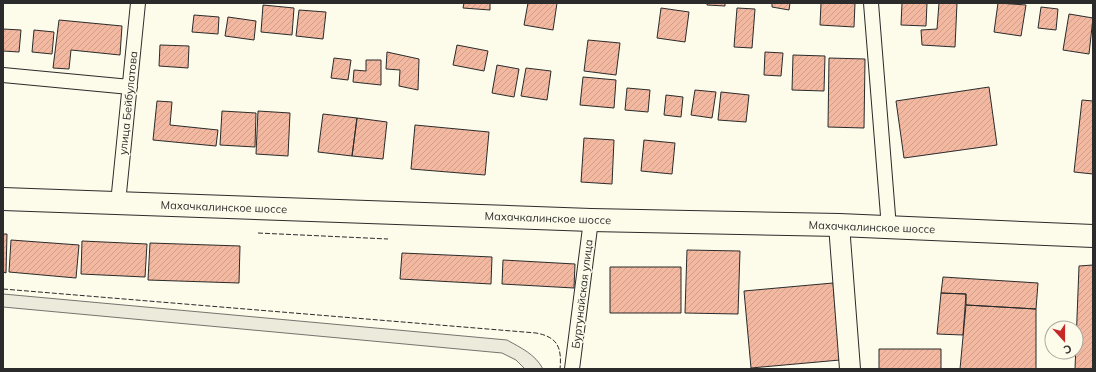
<svg xmlns="http://www.w3.org/2000/svg" width="1096" height="372" viewBox="0 0 1096 372" font-family="Mulish,sans-serif">
<style>
.pitch{fill:#ecebdb;stroke:#74746e}
.building{fill:url(#building-hatch);stroke:#2b2b2b}
.lines{fill:none;stroke-linecap:round;stroke-linejoin:round}
.street-casing{stroke:#2b2b2b;stroke-width:16}
.secondary-casing{stroke:#2b2b2b;stroke-width:22}
.highway-casing{stroke:#2b2b2b;stroke-width:24}
.street{stroke:#fdfbea;stroke-width:14}
.secondary{stroke:#fdfbea;stroke-width:20}
.highway{stroke:#fdfbea;stroke-width:22}
.fence{stroke:#2b2b2b;stroke-width:1;stroke-dasharray:5 2;stroke-linecap:butt}
.labels{text-anchor:middle;stroke-width:3;stroke-linejoin:round;paint-order:stroke}
.street-label{font-size:11px;fill:#2b2b2b;stroke:#fdfbea}
</style>
<defs>
<pattern id="building-hatch" width="6" height="6" patternUnits="userSpaceOnUse"><rect width="6" height="6" fill="#f2b8a0"/><path d="M-1 1l2-2M0 6l6-6M5 7l2-2" fill="none" stroke="#d09e8a"/></pattern>
</defs>
<rect width="100%" height="100%" fill="#fdfbea"/>
<path class="pitch" d="M 3,294 L 507,340 C 521,348 535,354 543,369 L 525,369 L 516,360 L 502,353 L 3,307 Z"/>
<path class="building" d="M 464,3 L 490,3 L 490,10 L 463,8 Z
M 528,3 L 557,3 L 553,30 L 524,25 Z
M 707,3 L 725,3 L 725,6 L 707,5 Z
M 772,3 L 790,3 L 789,10 L 772,7 Z
M 821,3 L 855,3 L 854,27 L 820,25 Z
M 902,3 L 927,3 L 926,26 L 901,25 Z
M 939,3 L 957,3 L 955,47 L 922,45 L 921,30 L 937,29 Z
M 998,3 L 1026,5 L 1021,36 L 994,32 Z
M 263,5 L 294,8 L 292,35 L 261,32 Z
M 1041,7 L 1058,9 L 1056,30 L 1038,28 Z
M 661,8 L 689,12 L 685,42 L 657,38 Z
M 737,8 L 755,9 L 752,48 L 734,47 Z
M 299,10 L 326,12 L 323,39 L 296,36 Z
M 1069,14 L 1093,18 L 1089,54 L 1063,50 Z
M 194,15 L 219,17 L 218,34 L 192,32 Z
M 228,17 L 256,21 L 254,40 L 225,36 Z
M 59,20 L 122,26 L 120,55 L 71,50 L 69,69 L 53,68 Z
M 3,29 L 21,30 L 19,52 L 3,51 Z
M 34,30 L 54,32 L 52,54 L 32,52 Z
M 588,40 L 620,43 L 616,75 L 584,71 Z
M 160,45 L 189,46 L 188,68 L 159,66 Z
M 457,45 L 488,51 L 484,71 L 453,65 Z
M 387,52 L 419,59 L 418,90 L 399,86 L 400,70 L 386,69 Z
M 765,52 L 783,53 L 781,76 L 764,75 Z
M 793,55 L 825,56 L 824,91 L 792,90 Z
M 334,58 L 351,60 L 348,80 L 331,78 Z
M 829,58 L 865,59 L 864,128 L 828,127 Z
M 366,60 L 381,60 L 381,85 L 353,82 L 354,70 L 366,71 Z
M 497,65 L 519,69 L 514,97 L 492,93 Z
M 526,68 L 551,71 L 547,100 L 521,96 Z
M 583,77 L 616,80 L 614,108 L 580,105 Z
M 989,87 L 997,145 L 904,158 L 896,101 Z
M 627,88 L 650,90 L 648,112 L 625,110 Z
M 695,90 L 716,92 L 712,118 L 691,115 Z
M 721,92 L 749,95 L 746,122 L 718,120 Z
M 666,95 L 683,97 L 681,117 L 664,115 Z
M 1082,100 L 1093,101 L 1093,174 L 1074,172 Z
M 157,101 L 172,102 L 170,125 L 218,130 L 216,146 L 153,140 Z
M 222,111 L 256,113 L 255,147 L 220,145 Z
M 258,111 L 290,113 L 288,156 L 256,154 Z
M 323,114 L 357,118 L 352,156 L 318,152 Z
M 357,118 L 387,122 L 383,159 L 352,156 Z
M 415,125 L 489,132 L 485,175 L 411,169 Z
M 584,138 L 614,140 L 612,184 L 581,182 Z
M 644,140 L 675,143 L 672,174 L 641,171 Z
M 3,234 L 7,234 L 6,273 L 3,272 Z
M 11,240 L 79,245 L 76,278 L 9,272 Z
M 82,241 L 147,244 L 145,277 L 81,274 Z
M 150,243 L 240,246 L 239,283 L 148,280 Z
M 687,250 L 740,251 L 738,314 L 685,313 Z
M 402,253 L 492,257 L 491,284 L 400,279 Z
M 503,260 L 575,264 L 574,288 L 502,284 Z
M 1093,265 L 1093,369 L 1075,369 L 1079,266 Z
M 610,267 L 681,267 L 681,313 L 610,313 Z
M 943,277 L 1038,283 L 1036,309 L 966,305 L 966,294 L 941,293 Z
M 833,283 L 840,360 L 751,368 L 744,291 Z
M 941,293 L 966,294 L 963,335 L 937,334 Z
M 966,305 L 1036,309 L 1036,369 L 960,369 Z
M 879,349 L 941,349 L 941,369 L 879,369 Z"/>
<g class="lines">
<g class="street-casing">
<path id="street" d="M 871,3 L 889,228
M 3,75 L 130,87
M 118,203 L 138,3
M 572,369 L 591,220"/>
</g>
<g class="secondary-casing">
<path id="secondary" d="M 839,225 L 850,369"/>
</g>
<g class="highway-casing">
<path id="highway" d="M 3,199 L 591,220 L 839,225 L 1093,236"/>
</g>
<use href="#street" class="street"/>
<use href="#secondary" class="secondary"/>
<use href="#highway" class="highway"/>
<path class="fence" d="M 258,233 L 388,239
M 3,289 L 536,333 C 558,337 562,348 560,369"/>
</g>
<g class="labels">
<g class="street-label">
<text transform="translate(128 103) rotate(-84)" y="4">улица Бейбулатова</text>
<text transform="translate(224 207) rotate(2)" y="4">Махачкалинское шоссе</text>
<text transform="translate(548 218) rotate(2)" y="4">Махачкалинское шоссе</text>
<text transform="translate(872 227) rotate(2)" y="4">Махачкалинское шоссе</text>
<text transform="translate(582 294) rotate(-83)" y="4">Буртунайская улица</text>
</g>
</g>
<rect width="1096" height="372" fill="none" stroke="#2b2b2b" stroke-width="8"/>
<g transform="translate(1064 340) rotate(159)"><circle r="19" fill="#fdfbea" stroke="#a9a89e"/>
<path d="M0-3L7 15L0 10L-7 15Z" fill="#c62828"/>
<text y="-6" font-size="11" font-weight="bold" text-anchor="middle" fill="#2b2b2b">С</text>
</g>
</svg>
